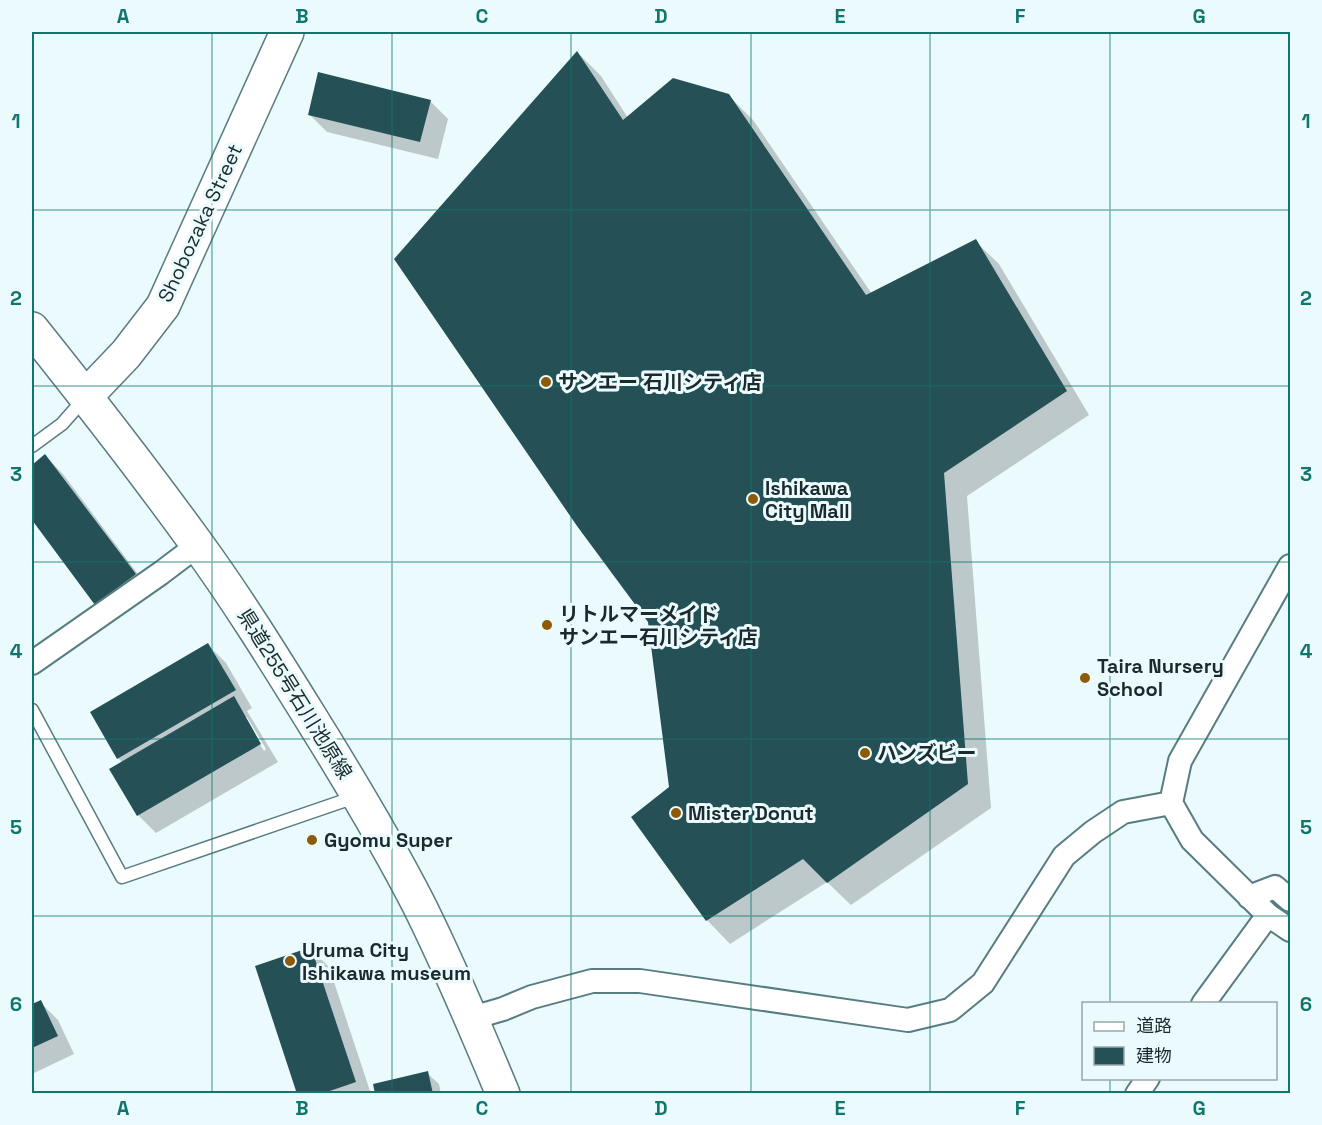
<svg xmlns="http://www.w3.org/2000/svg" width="1322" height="1125" viewBox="0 0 1322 1125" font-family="'Space Grotesk','Noto Sans JP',sans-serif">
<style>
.shadow{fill:#0003;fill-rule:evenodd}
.building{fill:#255156}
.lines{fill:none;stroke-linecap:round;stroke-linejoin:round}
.lane-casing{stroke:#577c82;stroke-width:15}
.street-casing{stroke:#577c82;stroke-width:26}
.secondary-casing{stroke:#577c82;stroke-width:36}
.lane{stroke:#fff;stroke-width:12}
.street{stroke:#fff;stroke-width:22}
.secondary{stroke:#fff;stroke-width:33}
.grid{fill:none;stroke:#0f766e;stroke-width:1.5;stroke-opacity:0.55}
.poi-dot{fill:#8d5b06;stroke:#ebfbfd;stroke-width:2}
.labels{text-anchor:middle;stroke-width:6;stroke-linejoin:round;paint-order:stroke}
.street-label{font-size:20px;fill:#1b2a2c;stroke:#ebfbfd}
.poi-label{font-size:20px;font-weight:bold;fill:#1b2a2c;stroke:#ebfbfd;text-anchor:start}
.neatline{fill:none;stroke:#0f766e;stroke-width:2}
.grid-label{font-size:20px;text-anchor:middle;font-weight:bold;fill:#0f766e}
</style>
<rect width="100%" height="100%" fill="#ebfbfd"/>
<path class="shadow" d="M 578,53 L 601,76 L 628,118 L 729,96 L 753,120 L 872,294 L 975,241 L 999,264 L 1089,415 L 967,496 L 991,808 L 851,905 L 827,882 L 730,944 L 707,920 L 670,788 Z
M 430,101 L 448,119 L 438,159 L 327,132 L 309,114 Z
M 45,456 L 63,474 L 152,593 L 114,621 L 96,604 L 32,518 L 32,466 Z
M 208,645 L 226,663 L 252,708 L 247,711 L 278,762 L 156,833 L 138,815 L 111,769 L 123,763 L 118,758 ZM 244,717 L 247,717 L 266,749 L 264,751 Z
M 311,949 L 329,967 L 371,1094 L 299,1094 Z
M 40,1002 L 58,1020 L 74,1054 L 32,1074 L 32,1006 Z
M 427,1073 L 439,1084 L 441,1094 L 377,1094 Z"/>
<path class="building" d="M 577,51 L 623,120 L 673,78 L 729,94 L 866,295 L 976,239 L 1067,391 L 944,473 L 968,784 L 827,883 L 803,859 L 706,921 L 631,817 L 669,787 L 648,622 L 577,526 L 394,259 Z
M 318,72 L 431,100 L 420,142 L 308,115 Z
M 45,454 L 136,574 L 95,605 L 32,520 L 32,465 Z
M 208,643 L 236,690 L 117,759 L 90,712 Z
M 234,696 L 261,744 L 137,816 L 109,769 Z
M 311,947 L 356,1082 L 321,1094 L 297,1094 L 255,966 Z
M 41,1000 L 58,1036 L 32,1048 L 32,1004 Z
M 428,1071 L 433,1094 L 375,1094 L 373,1084 Z"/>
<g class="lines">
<g class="lane-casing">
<path id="lane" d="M 32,446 L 62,424 L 84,399
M 32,710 L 122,877 L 358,796"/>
</g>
<g class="street-casing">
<path id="street" d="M 1290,566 L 1180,761 L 1171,803 L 1192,840 L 1268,915 L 1290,930
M 32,663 L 161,573 L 198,545
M 1249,897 L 1275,887 L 1290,900
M 1203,1004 L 1268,915
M 472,1018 L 503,1009 L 532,997 L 592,981 L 640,981 L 908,1020 L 950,1010 L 983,983 L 1064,856 L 1093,832 L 1123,812 L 1171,803
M 1137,1094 L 1148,1078"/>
</g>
<g class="secondary-casing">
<path id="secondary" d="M 32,329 C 88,399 144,471 197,544 C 237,599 273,657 309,715 C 347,776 385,839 418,903 C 449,965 476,1029 503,1094
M 86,396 L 126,354 L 163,306 L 287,32"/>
</g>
<use href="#lane" class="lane"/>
<use href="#street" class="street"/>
<use href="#secondary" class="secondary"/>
</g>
<path class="grid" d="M 212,32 L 212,1094M 392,32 L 392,1094M 571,32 L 571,1094M 751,32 L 751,1094M 930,32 L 930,1094M 1110,32 L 1110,1004M 32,210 L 1290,210M 32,386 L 1290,386M 32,562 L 1290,562M 32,739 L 1290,739M 32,916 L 1290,916M 1110,1078 L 1110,1094"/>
<g class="poi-dot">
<circle cx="546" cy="382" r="6"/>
<circle cx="753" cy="499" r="6"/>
<circle cx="547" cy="625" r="6"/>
<circle cx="1085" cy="678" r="6"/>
<circle cx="865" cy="753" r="6"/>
<circle cx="676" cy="813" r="6"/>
<circle cx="312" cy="840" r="6"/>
<circle cx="290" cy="961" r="6"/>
</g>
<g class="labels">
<g class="street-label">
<text transform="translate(200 223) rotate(-65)" y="7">Shobozaka Street</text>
<text transform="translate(295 694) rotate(58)" y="7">県道255号石川池原線</text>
</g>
<g class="poi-label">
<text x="558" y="389">サンエー 石川シティ店</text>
<text x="765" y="495">Ishikawa<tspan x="765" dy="23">City Mall</tspan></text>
<text x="559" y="621">リトルマーメイド<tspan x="559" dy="23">サンエー石川シティ店</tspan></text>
<text x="1097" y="673">Taira Nursery<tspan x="1097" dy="23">School</tspan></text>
<text x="877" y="760">ハンズビー</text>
<text x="688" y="820">Mister Donut</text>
<text x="324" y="847">Gyomu Super</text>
<text x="302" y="957">Uruma City<tspan x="302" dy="23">Ishikawa museum</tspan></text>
</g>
</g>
<rect width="1322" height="1125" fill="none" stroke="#ebfbfd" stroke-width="66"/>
<rect x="1082" y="1002" width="195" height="78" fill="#ebfbfd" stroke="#98a7a9" stroke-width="1.5"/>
<rect x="1094" y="1022" width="30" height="9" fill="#ffffff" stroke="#98a7a9" stroke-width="1.5"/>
<text x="1136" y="1032" font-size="18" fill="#1b2a2c">道路</text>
<rect x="1094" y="1047" width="30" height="18" fill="#255156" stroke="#98a7a9" stroke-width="1.5"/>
<text x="1136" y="1062" font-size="18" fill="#1b2a2c">建物</text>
<rect x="33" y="33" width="1256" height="1059" class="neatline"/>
<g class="grid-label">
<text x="123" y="23">A</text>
<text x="302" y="23">B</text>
<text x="482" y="23">C</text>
<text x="661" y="23">D</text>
<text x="840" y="23">E</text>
<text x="1020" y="23">F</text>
<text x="1199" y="23">G</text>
<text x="16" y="128">1</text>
<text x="1306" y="128">1</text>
<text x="16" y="305">2</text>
<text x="1306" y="305">2</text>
<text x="16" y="481">3</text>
<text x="1306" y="481">3</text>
<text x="16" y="658">4</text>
<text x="1306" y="658">4</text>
<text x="16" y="834">5</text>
<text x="1306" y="834">5</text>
<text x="16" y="1011">6</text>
<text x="1306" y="1011">6</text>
<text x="123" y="1115">A</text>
<text x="302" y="1115">B</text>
<text x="482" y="1115">C</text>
<text x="661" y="1115">D</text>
<text x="840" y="1115">E</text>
<text x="1020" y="1115">F</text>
<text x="1199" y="1115">G</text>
</g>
</svg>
